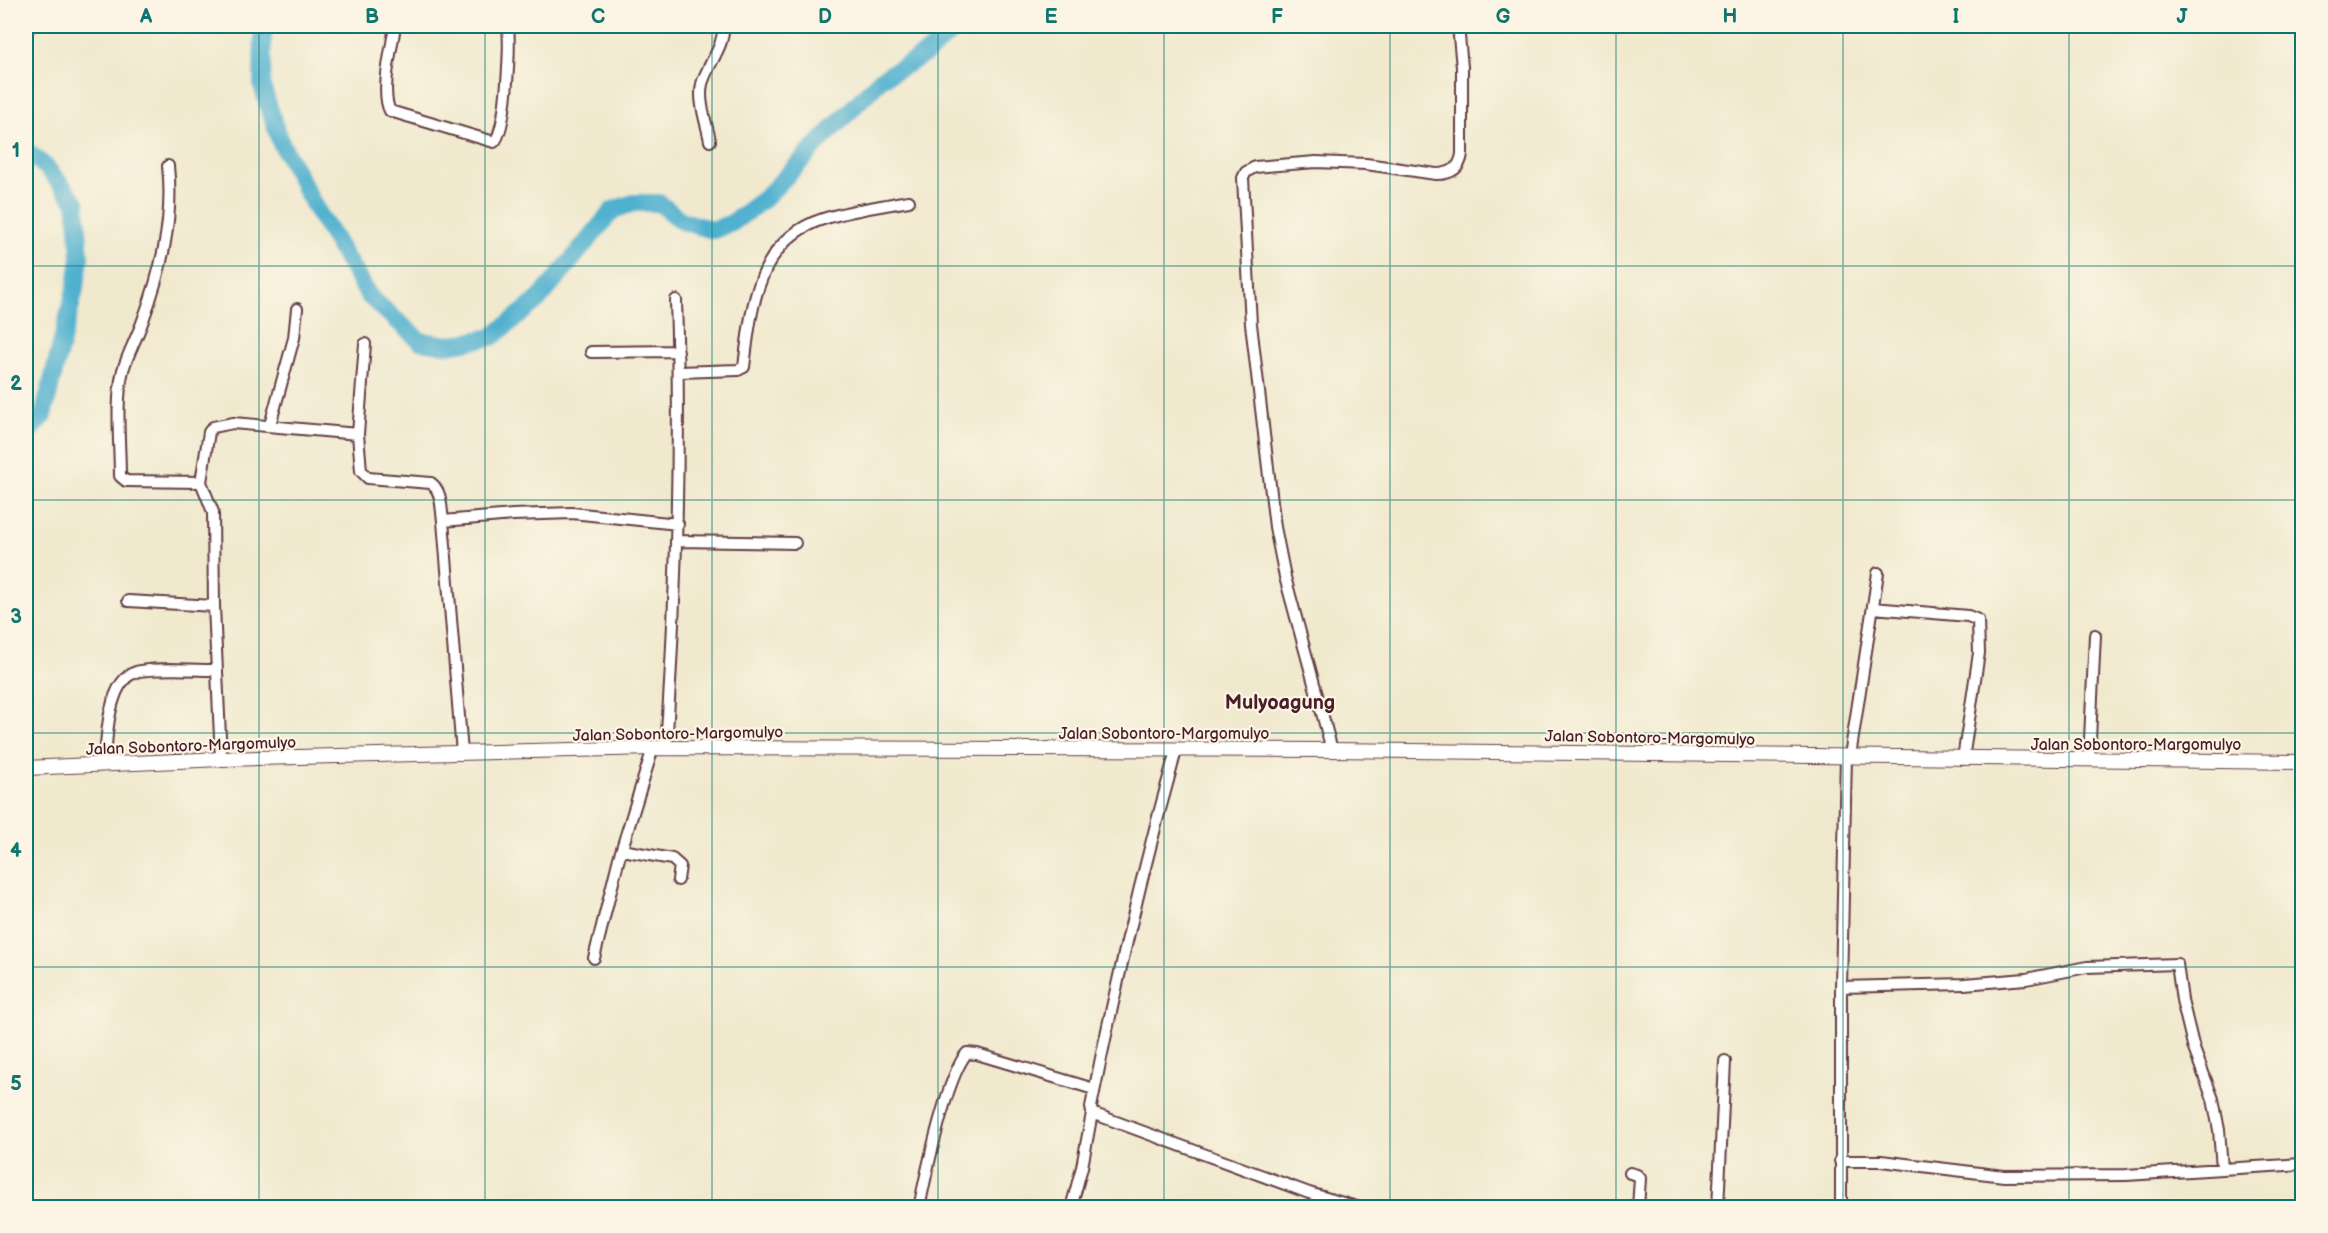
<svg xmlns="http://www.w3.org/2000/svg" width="2328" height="1233" viewBox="0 0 2328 1233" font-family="'Balsamiq Sans',sans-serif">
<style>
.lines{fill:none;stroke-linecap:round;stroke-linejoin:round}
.river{stroke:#50b0cf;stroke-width:18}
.minor-casing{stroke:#633d43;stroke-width:14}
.tertiary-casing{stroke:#633d43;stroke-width:16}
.minor{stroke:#fff;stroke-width:10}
.tertiary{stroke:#fff;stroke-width:14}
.grid{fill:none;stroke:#0f766e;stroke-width:1.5;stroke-opacity:0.55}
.labels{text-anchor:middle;stroke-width:4.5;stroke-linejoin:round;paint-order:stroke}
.street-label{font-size:16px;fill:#4a1f2b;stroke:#fcf5e5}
.quarter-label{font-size:20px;font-weight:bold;fill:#4a1f2b;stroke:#fcf5e5}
.neatline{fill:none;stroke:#0f766e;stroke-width:2}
.grid-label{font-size:20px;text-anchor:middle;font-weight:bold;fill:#0f766e}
</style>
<rect width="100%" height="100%" fill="#fcf5e5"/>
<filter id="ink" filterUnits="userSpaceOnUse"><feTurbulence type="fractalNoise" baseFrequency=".0167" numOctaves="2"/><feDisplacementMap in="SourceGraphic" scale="12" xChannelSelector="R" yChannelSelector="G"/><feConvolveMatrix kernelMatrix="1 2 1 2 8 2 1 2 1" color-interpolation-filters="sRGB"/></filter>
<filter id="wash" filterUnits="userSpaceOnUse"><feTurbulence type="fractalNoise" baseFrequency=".008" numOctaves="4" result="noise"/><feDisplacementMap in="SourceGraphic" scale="24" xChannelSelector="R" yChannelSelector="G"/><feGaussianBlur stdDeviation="1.35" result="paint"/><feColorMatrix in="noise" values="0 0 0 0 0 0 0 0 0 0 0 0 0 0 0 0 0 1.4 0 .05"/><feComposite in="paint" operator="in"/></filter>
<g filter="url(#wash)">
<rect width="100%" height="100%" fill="#f0e9ce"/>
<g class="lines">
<path class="river" d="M 263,26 L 262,86 L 280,141 L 316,209 L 369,296 L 420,341 L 449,345 L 492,337 L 540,298 L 613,210 L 633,203 L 659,203 L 682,221 L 713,230 L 732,223 L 764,199 L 881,79 L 927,53 L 958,26
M 26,29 L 29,26
M 26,151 L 46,167 L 76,202 L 80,258 L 76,285 L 43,416 L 26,435"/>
</g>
</g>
<g filter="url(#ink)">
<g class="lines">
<g class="minor-casing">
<path id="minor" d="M 395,26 C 392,47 380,92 390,111 L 494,142 C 507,131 510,45 508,26
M 710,141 C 707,124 698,102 702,84 C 707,65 725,46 723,26
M 168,166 C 174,220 161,272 142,323 C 136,339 128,354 123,370 C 115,403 120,442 120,476 L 126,481 L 201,482
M 365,344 L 358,434 L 361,471 L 368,478 L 431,483 C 442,491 441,508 443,521 L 462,753
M 591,352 L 678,351
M 679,372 L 738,370 L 744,367 C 751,309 757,240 823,219 C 850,210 881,206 909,201
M 270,425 L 294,338 L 297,309
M 443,521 L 513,515 L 572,513 L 678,524
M 677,541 L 795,543
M 128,601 L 214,606
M 1873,608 L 1968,616 L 1978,620 L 1979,653 L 1963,759
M 666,748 C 676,599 681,450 676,300
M 1332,750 L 1285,577 L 1275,527 L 1251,324 L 1243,178 L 1246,172 L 1255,167 L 1316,162 L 1366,164 L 1436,174 C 1450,174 1460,169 1462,154 L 1462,67 L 1458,26
M 1176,751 C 1143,868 1115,987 1091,1107 L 1092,1113 L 1309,1193 L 1360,1208
M 1850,756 L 1878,573
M 221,759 L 214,606 L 213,512 L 201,482 L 209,432 L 213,427 L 233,423 L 358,434
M 2089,760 L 2095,635
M 105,764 C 106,740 108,680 136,672 C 151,667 197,670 216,670
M 622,850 L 672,859 L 680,866 L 678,880
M 594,958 L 619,858 L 653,748
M 1841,987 L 1964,984 L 2026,979 L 2087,967 L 2177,964 L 2182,1000 L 2194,1049 L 2213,1099 L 2219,1130 L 2222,1168
M 1840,1161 L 1881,1161 L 2004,1176 L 2126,1175 L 2302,1164
M 1630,1173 L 1637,1175 L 1640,1178 L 1638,1208
M 919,1208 C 926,1174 946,1077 967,1053 L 977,1054 L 1094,1089
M 1071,1208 L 1082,1167 L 1092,1113
M 1718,1208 L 1725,1061
M 1841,1208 L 1841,987 L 1846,756"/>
</g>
<g class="tertiary-casing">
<path id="tertiary" d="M 26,768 L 221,759 L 653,748 L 1332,750 L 2302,762"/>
</g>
<use href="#minor" class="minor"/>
<use href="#tertiary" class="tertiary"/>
</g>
</g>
<path class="grid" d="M 259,26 L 259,1208M 485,26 L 485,1208M 712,26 L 712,1208M 938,26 L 938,1208M 1164,26 L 1164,1208M 1390,26 L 1390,1208M 1616,26 L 1616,1208M 1843,26 L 1843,1208M 2069,26 L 2069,1208M 26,266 L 2302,266M 26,500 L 2302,500M 26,733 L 2302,733M 26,967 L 2302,967"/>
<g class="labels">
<g class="street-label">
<text transform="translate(678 733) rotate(-1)" y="6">Jalan Sobontoro-Margomulyo</text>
<text x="1164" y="739">Jalan Sobontoro-Margomulyo</text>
<text transform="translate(1650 737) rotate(1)" y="6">Jalan Sobontoro-Margomulyo</text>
<text x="2136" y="750">Jalan Sobontoro-Margomulyo</text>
<text transform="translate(191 745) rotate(-2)" y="6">Jalan Sobontoro-Margomulyo</text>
</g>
<g class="quarter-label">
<text x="1280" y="709">Mulyoagung</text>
</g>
</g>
<rect width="2328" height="1233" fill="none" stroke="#fcf5e5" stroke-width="66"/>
<rect x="33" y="33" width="2262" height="1167" class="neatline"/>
<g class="grid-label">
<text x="146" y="23">A</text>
<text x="372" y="23">B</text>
<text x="598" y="23">C</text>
<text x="825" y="23">D</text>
<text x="1051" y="23">E</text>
<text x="1277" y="23">F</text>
<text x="1503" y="23">G</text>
<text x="1730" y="23">H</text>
<text x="1956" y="23">I</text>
<text x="2182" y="23">J</text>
<text x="16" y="157">1</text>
<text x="16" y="390">2</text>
<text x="16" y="623">3</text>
<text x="16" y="857">4</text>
<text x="16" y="1090">5</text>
</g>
</svg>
